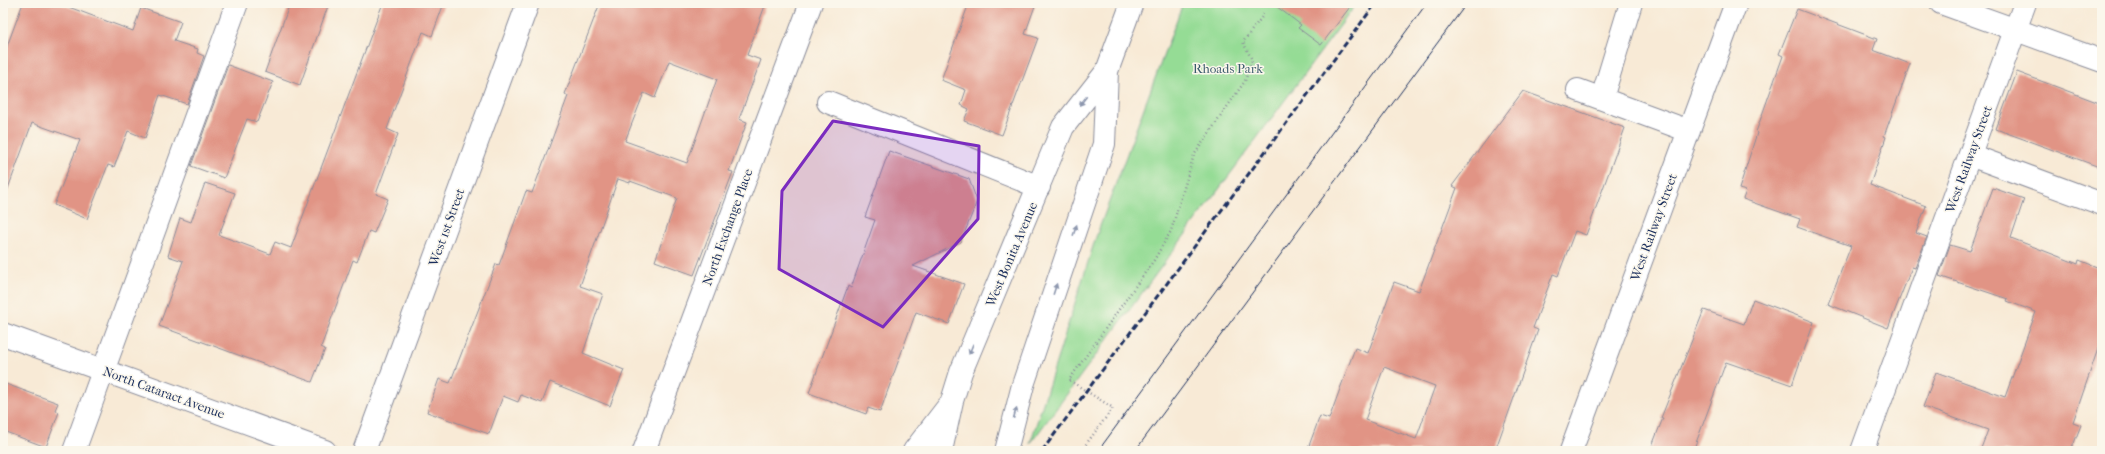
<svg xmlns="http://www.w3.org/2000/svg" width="2105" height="454" viewBox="0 0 2105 454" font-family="'IM FELL French Canon',serif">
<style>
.green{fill:#95dc95;stroke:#58867a}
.building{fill:#e19485;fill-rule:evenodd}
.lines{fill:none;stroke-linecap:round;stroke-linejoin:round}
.minor-casing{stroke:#8a8c9a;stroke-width:24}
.major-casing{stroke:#8a8c9a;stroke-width:24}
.path{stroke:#8a8c9a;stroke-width:2.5;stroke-dasharray:1 3;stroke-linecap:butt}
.minor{stroke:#fff;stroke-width:22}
.major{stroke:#fff;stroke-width:22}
.tram{stroke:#1b2f5e;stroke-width:1}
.rail{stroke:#1b2f5e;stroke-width:3;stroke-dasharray:6 3;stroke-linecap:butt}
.oneway{fill:#8d97ae}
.marked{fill:#7b2cbf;fill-opacity:0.2;stroke:#7b2cbf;stroke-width:3;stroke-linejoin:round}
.labels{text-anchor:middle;stroke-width:3;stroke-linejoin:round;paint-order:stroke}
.park-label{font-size:13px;fill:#3a5a6c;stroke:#fbf7ec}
.street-label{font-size:13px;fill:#1b2f5e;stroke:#fbf7ec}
</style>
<rect width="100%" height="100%" fill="#fbf7ec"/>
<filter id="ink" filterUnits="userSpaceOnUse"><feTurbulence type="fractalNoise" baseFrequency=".025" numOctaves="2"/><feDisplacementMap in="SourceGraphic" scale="8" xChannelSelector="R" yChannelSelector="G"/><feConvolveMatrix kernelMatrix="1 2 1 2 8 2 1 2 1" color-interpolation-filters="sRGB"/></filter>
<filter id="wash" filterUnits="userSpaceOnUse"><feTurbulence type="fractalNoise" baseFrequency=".012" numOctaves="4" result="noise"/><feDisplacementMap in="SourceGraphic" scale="16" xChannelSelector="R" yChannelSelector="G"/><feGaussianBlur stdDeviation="0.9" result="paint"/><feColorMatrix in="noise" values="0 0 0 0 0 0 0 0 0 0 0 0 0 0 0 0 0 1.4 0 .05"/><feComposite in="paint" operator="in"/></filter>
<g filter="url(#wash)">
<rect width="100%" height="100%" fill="#f8ead6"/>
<path class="green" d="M 1183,3 L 1357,3 L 1030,444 L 1096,237 Z"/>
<g id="blocks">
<path class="building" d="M 23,3 L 58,3 L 133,31 L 141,8 L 181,22 L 174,41 L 198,49 L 197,53 L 204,56 L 187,104 L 160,95 L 145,138 L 128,131 L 114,167 L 108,165 L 87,219 L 54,205 L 80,140 L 32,123 L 6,194 L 3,193 L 3,57 Z
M 290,3 L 329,3 L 300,85 L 265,72 Z
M 383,3 L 444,3 L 432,36 L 423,32 L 387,129 L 398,134 L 376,194 L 388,199 L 374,233 L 369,231 L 357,262 L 353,260 L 321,347 L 325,349 L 312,382 L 159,326 L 183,261 L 168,256 L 180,218 L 191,222 L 205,183 L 235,193 L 219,235 L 270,254 L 275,242 L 291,248 Z
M 600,3 L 766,3 L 747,55 L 761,60 L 739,119 L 747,122 L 729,171 L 733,172 L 694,275 L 655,261 L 677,198 L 630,181 L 630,183 L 618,179 L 580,286 L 603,294 L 583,353 L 624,370 L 610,406 L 550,382 L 542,403 L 521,395 L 518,402 L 503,396 L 489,434 L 427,412 L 439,379 L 450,383 L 496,264 L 499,265 L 526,191 L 532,193 L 568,96 L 565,94 ZM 669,61 L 717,79 L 687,163 L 625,141 L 644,93 L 655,98 Z
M 969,3 L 1036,3 L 1025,34 L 1038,38 L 1002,135 L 964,121 L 969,109 L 961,105 L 966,90 L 941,80 Z
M 1272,3 L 1353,3 L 1321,45 L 1298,28 L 1301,25 Z
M 1797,9 L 1877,39 L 1873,50 L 1910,64 L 1884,136 L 1886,137 L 1870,185 L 1926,206 L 1916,233 L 1927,237 L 1915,268 L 1912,267 L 1888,328 L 1828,304 L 1851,246 L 1797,227 L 1800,219 L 1743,199 L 1746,191 L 1739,189 L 1757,133 L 1756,132 L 1783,56 L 1779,54 Z
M 228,65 L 273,82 L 257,122 L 247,119 L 224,178 L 191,166 Z
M 2017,72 L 2102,104 L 2102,168 L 1996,129 Z
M 1523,91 L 1625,128 L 1586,235 L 1575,231 L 1558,276 L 1553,274 L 1533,328 L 1538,330 L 1495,451 L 1307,451 L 1320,416 L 1329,419 L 1355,348 L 1368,353 L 1394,282 L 1419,291 L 1457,188 L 1452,186 ZM 1384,367 L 1435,386 L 1416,439 L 1365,420 Z
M 889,151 L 969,179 L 977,201 L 961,242 L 913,266 L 964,284 L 949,324 L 916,312 L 880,412 L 868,408 L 866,414 L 809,393 L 848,286 L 851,288 L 875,220 L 865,217 Z
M 1993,188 L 2024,199 L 2011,238 L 2078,264 L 2079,260 L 2102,269 L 2102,337 L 2073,422 L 2081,425 L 2071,451 L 1980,451 L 1988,430 L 1923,407 L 1936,372 L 2005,397 L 2036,312 L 2007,301 L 2008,299 L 1939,276 L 1950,245 L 1970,251 Z
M 1753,299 L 1814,322 L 1792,385 L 1726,362 L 1693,451 L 1650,451 L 1663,418 L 1661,418 L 1704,310 L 1744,324 Z
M 3,383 L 58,403 L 55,410 L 59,412 L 46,447 L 3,431 Z"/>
</g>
</g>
<g filter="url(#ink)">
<use href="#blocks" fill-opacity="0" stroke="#8a8c9a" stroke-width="1"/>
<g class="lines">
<g class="minor-casing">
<path id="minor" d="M 1941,3 L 2102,61
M 1578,90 L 1689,131
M 1602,98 L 1631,3
M 828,102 L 1039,187
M 1970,155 L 2102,204
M 3,334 L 325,451
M 74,451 L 237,3
M 364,451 L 528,3
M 644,451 L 811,3
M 1571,451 L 1736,3
M 1862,451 L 2025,3"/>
</g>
<g class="major-casing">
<path id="major" d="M 914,451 L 947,408
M 941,451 L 952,401 L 961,372 L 1063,127 L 1107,71 L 1132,3
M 1006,451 L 1023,385 L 1104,144 L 1107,71"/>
</g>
<path class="path" d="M 1081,451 L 1113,408 L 1069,380 L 1154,260 L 1171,231 L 1194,155 L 1245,81 L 1252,60 L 1243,42 L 1264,14"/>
<use href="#minor" class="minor"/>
<use href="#major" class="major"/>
<path class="tram" d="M 1098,451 L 1427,3
M 1135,451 L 1467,3"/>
<path class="rail" d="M 1042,451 L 1376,3"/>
</g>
<defs><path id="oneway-solid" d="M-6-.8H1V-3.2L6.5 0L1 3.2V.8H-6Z"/></defs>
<g class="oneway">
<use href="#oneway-solid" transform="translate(1083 101) rotate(128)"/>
<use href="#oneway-solid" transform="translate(1075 230) rotate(-71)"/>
<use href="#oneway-solid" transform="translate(1055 289) rotate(-72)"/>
<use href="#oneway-solid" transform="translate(971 349) rotate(112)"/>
<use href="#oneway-solid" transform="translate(1015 413) rotate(-75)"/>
</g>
</g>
<path class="marked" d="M 833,121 L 979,146 L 978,219 L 883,327 L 779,269 L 782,191 Z"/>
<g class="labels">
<g class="park-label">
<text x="1228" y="73">Rhoads Park</text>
</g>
<g class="street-label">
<text transform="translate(1968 159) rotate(-70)" y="5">West Railway Street</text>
<text transform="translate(446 227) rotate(-70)" y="5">West 1st Street</text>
<text transform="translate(727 227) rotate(-70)" y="5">North Exchange Place</text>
<text transform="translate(1653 227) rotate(-70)" y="5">West Railway Street</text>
<text transform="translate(1011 254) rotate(-67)" y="5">West Bonita Avenue</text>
<text transform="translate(164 392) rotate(20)" y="5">North Cataract Avenue</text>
</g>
</g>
<rect width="2105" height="454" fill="none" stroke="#fbf7ec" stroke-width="16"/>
</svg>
